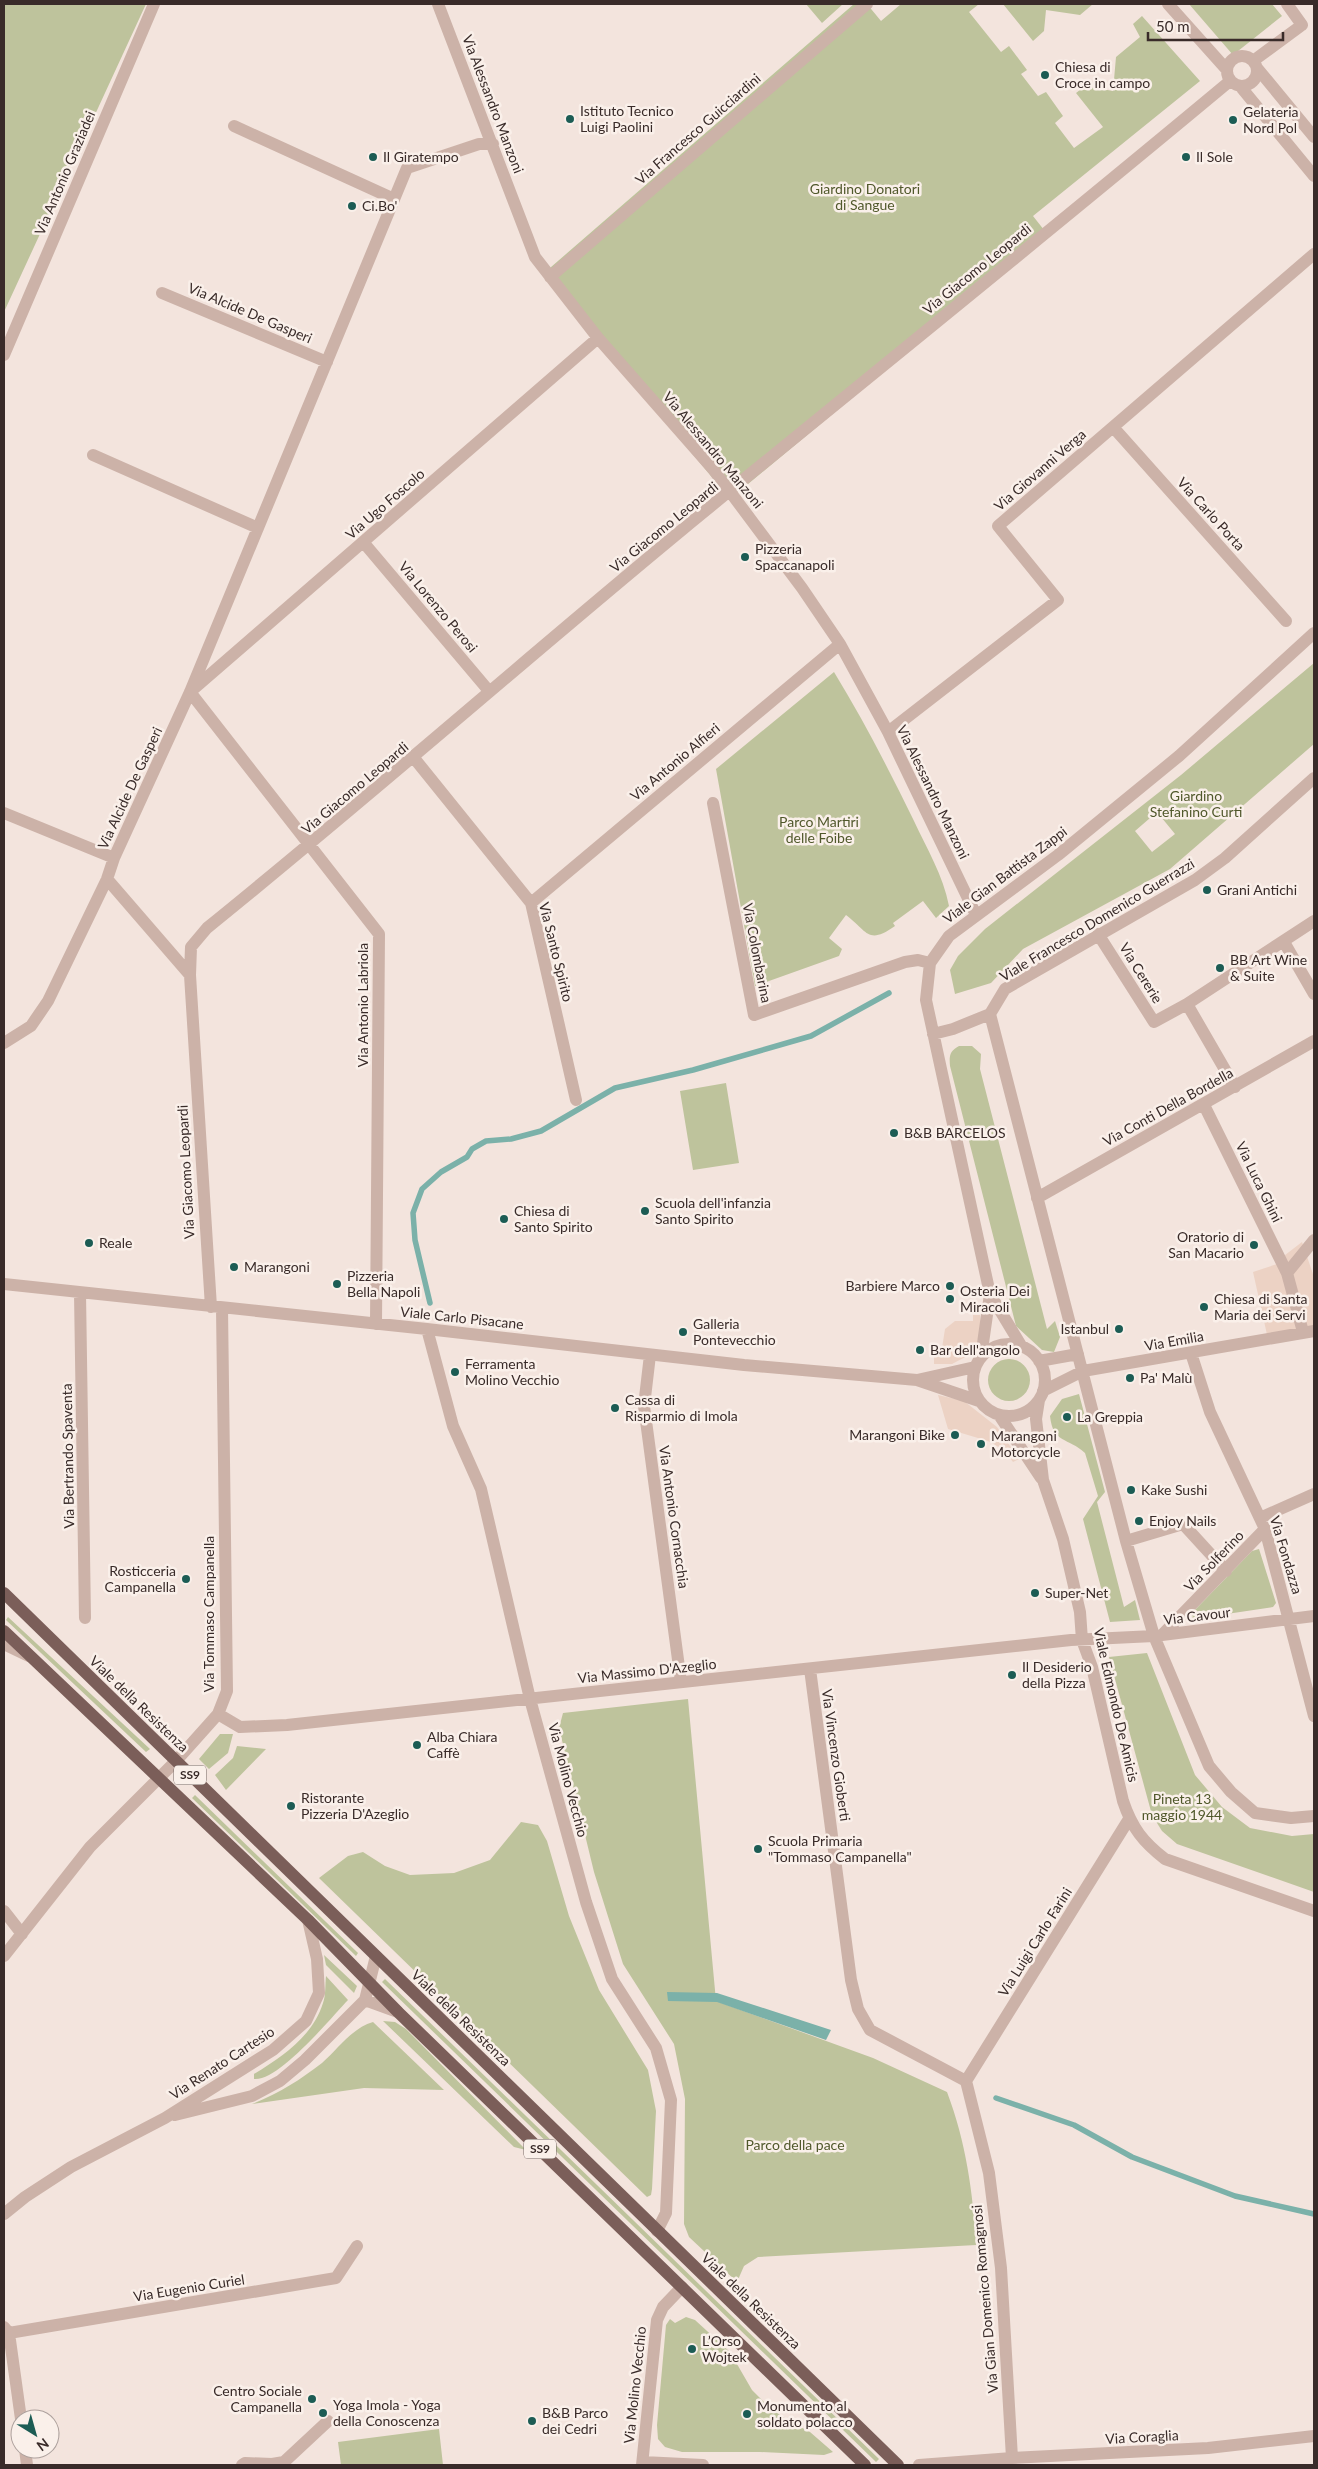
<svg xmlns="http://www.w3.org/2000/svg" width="1318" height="2469" viewBox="0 0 1318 2469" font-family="Lato,sans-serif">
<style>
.green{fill:#bec39c;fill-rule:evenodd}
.plaza{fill:#ecd2c4}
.water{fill:#7bb1a9}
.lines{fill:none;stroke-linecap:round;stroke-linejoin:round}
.stream{stroke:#7bb1a9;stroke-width:5.5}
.minor{stroke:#ccb2a8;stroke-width:12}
.major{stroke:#7b5e59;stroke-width:12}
.poi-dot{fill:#1c5c54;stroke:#faf0ea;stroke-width:2}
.labels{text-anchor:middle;stroke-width:5;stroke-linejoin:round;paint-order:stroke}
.shield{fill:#faf0ea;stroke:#736663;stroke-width:1}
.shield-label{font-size:12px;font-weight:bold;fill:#392b29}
.poi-label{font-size:14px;fill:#392b29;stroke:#faf0ea;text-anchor:start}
.street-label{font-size:14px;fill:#392b29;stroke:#faf0ea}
.park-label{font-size:14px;fill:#50582b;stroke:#faf0ea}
</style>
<rect width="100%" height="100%" fill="#f3e4dd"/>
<path class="green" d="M 4,4 L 146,4 L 4,312 Z
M 806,4 L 843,4 L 822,23 Z
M 854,4 L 867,4 L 881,21 L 901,4 L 979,4 L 969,12 L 1001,52 L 1009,46 L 1027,70 L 1021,74 L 1038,96 L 1046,92 L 1063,116 L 1055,123 L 1074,148 L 1103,127 L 1076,93 L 1085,86 L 1113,91 L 1116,57 L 1140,37 L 1133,24 L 1142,16 L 1200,81 L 1033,216 L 1048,235 L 730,499 L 543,274 Z
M 1003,4 L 1093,4 L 1080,15 L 1046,10 L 1044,31 L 1033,41 Z
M 1189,4 L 1272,4 L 1282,16 L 1233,55 Z
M 1314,663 L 1314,744 L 1170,869 L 1023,949 L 991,983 L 955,994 L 950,970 L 958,956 L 985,929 L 1181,775 ZM 1157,812 L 1175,834 L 1152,852 L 1135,831 Z
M 834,672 C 864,721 889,770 914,821 C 927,849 943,875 949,906 L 936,918 L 923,901 L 893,923 L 895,926 C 868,945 868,932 846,915 L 829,938 L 842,949 L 839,956 L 755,986 L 716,769 Z
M 959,1046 L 972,1046 L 981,1054 L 980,1069 L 1047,1329 L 1055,1321 L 1060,1337 L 1054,1352 L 1042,1350 L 1016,1326 L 950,1066 C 949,1055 950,1051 959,1046 Z
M 726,1083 L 739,1163 L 693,1170 L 680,1091 Z
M988 1380a21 21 0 1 1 42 0a21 21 0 1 1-42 0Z
M 1079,1394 L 1105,1492 L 1097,1502 L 1124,1607 L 1135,1600 L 1140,1620 L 1110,1622 L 1083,1519 L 1098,1496 L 1085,1453 C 1068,1437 1053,1444 1050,1416 L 1062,1399 Z
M 1259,1549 L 1276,1603 L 1273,1607 L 1193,1619 L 1192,1613 L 1252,1551 Z
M 8,1617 L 150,1749 L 146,1752 L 6,1620 Z
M 1147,1653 L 1195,1775 L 1222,1807 L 1250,1828 L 1292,1836 L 1314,1834 L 1314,1892 L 1177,1844 L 1162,1831 L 1152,1815 L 1109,1657 Z
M 688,1699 L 716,2001 L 873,2058 L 947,2092 C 966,2142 973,2192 976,2245 L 758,2257 L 744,2266 L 737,2282 L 689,2237 L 684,2224 L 685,2099 L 674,2044 L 623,1964 L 594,1872 L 559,1728 L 563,1713 Z
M 220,1734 L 233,1734 L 228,1753 L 209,1769 L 199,1759 Z
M 237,1746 L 266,1749 L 226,1790 L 215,1775 L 233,1758 Z
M 195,1795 L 358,1953 L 356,1956 L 192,1798 Z
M 521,1822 L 538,1825 L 547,1841 L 569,1916 L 599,1990 L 648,2070 L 656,2111 L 652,2189 L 651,2195 L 647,2197 L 319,1878 L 348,1856 L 363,1852 L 385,1866 L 410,1875 L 454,1873 L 490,1860 Z
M 324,1955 L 357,1986 L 354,1993 L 326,1965 Z
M 326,1976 L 348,2000 C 331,2018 278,2082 254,2079 L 254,2074 C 282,2057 313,2036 323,2003 C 326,1995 325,1985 326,1976 Z
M 385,1979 L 879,2459 L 876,2462 L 382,1982 Z
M 383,2021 L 395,2022 L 406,2029 L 526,2150 L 514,2147 Z
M 373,2022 L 444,2090 L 364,2088 L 252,2104 C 278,2094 300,2080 322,2063 C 338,2049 352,2028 373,2022 Z
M 686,2317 L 695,2320 L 730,2352 L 752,2390 L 767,2405 L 787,2420 L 810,2432 L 833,2452 L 824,2455 L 760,2452 L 682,2452 L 665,2447 L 658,2439 L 657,2425 L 666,2325 L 670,2319 L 675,2323 Z
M 439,2429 L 443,2465 L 341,2465 L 338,2442 Z"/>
<path class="plaza" d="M 1302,1242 L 1314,1277 L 1314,1331 L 1268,1339 L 1253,1272 L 1277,1264 L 1276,1262 Z
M 973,1315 L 980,1315 L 981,1326 L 976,1347 L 971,1354 L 952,1364 L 934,1364 L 934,1355 L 942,1348 L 945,1329 L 955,1321 L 973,1321 Z
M 938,1395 L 964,1401 L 997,1427 L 1019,1459 L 1013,1462 L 1004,1450 L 988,1441 L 948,1429 Z"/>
<path class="water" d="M 667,1992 L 717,1993 L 831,2030 L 826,2040 L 717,2002 L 668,2001 Z"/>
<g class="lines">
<path class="stream" d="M 430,1303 L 415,1240 L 413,1213 L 422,1189 L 441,1172 L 467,1157 L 472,1149 L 486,1141 L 511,1139 L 541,1131 L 615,1088 L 693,1070 L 811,1036 L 889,993
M 996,2098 L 1074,2125 L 1132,2157 L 1235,2196 L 1314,2214"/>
<path class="minor" d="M 438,4 L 535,257 L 598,338 L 713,469 L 802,588 L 840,644 L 888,732 L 976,915
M 1168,4 L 1227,70
M 1287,4 L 1302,25
M1227 71a15 15 0 1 1 30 0a15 15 0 1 1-30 0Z
M 1253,61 L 1302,25
M 1257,68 L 1314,137
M 1240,86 L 1314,176
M 234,126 L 394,199
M 550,277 L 867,4
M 162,293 L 327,362
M 4,355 L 154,4
M 1113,427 L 1286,621
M 93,455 L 258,528
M 364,543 L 489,691
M 888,732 L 1058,600 L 998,526 L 1314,254
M 414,758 L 531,903 L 576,1100
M 713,803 L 754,1015 L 905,962 L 918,960 L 930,963
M 4,813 L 114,858
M 107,879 L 190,975
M 531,903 L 840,644
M 1098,934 L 1154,1022 L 1187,1004
M 1284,942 L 1314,994
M 990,1014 L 1126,1541 L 1154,1636 L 1209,1766 L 1231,1792 L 1255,1813 L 1291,1818 L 1314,1816
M 933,1034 L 953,1029 L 990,1014 L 1005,989 L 1195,880 L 1225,858 L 1314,778
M 4,1043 L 31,1026 L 48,1001 L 107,879 L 114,858 L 190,692 L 407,168 L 479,144 L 493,144
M 1235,1087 L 1187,1004 L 1314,921
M 1204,1105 L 1287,1273
M 1037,1198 L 1314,1041
M 4,1284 L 427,1329 L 744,1365 L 917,1380 L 979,1401
M 80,1293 L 85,1618
M 211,1307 L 190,975 L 191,947 L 207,928 C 368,798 523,661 683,529 C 865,380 1049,232 1230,81
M 376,1324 L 379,934 L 190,692 L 598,338
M 427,1329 L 453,1426 L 481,1489 L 530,1699 L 586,1902 L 612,1979 L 656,2048 L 671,2100 L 666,2213 L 657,2231
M 1303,1332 L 1287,1273 L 1314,1240
M973 1380a36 36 0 1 1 72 0a36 36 0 1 1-72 0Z
M 1022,1347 L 990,1294 L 926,1000 L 930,963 L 949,936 L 1058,855 L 1179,756 L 1314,633
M 1191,1353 L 1210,1412 L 1265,1529 L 1314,1716
M 650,1355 L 644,1406 L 681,1682
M 981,1357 L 990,1294
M 1039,1361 L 1078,1354
M 917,1380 L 975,1367
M 1043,1391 L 1083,1371 L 1314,1331
M 1039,1400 L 1036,1419 L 1043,1480 L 1063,1539 L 1080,1612 L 1082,1640 L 1092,1667 L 1123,1801 C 1132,1828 1143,1842 1165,1859 L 1314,1911
M 999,1415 L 1041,1478
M 1260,1518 L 1314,1494
M 1126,1541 L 1183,1524 L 1226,1571
M 1163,1634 L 1265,1529
M 4,1644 L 29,1656
M 810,1669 L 851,1980 L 858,2009 L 870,2030 L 966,2081
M 218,1714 L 240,1727 L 287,1725 L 1071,1640 L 1154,1636 L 1314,1616
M 4,1911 L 22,1934
M 4,1956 L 90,1847 L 176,1761 L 218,1714 L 227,1691 L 222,1308
M 365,2000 L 398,2012
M 966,2081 L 989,2173 L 1001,2268 L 1012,2458
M 966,2081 L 1129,1819
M 175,2115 L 252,2096 L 280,2081 L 305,2060 L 365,2000 L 376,1956
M 4,2214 L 25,2197 L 71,2167 L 165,2118 L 273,2050 L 306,2021 L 319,1993 L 317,1959 L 308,1920
M 4,2327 L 9,2333 L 21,2419
M 9,2333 L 336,2278 L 357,2246
M 25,2449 L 27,2465
M 643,2462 L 703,2465
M 242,2465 L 245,2463 L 272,2464 L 284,2462 L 328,2421
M 642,2465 L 657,2320 L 663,2307 L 682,2287
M 919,2465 L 1012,2458 L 1208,2448 L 1314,2436"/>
<path class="major" d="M 4,1593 L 898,2465
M 4,1631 L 308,1920 L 398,2012 L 865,2465"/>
</g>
<g class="poi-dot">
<circle cx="1045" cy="75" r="5"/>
<circle cx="570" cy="119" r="5"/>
<circle cx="1233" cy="120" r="5"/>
<circle cx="373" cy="157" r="5"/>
<circle cx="1186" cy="157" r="5"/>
<circle cx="352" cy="206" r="5"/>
<circle cx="745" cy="557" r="5"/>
<circle cx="1207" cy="890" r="5"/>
<circle cx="1220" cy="968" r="5"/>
<circle cx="894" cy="1133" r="5"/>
<circle cx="645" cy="1211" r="5"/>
<circle cx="504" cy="1219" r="5"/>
<circle cx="89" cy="1243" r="5"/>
<circle cx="1254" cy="1245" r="5"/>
<circle cx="234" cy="1267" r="5"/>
<circle cx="337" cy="1284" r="5"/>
<circle cx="950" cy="1286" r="5"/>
<circle cx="950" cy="1299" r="5"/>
<circle cx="1204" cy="1307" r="5"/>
<circle cx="1119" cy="1329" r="5"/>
<circle cx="683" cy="1332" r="5"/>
<circle cx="920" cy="1350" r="5"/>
<circle cx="455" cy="1372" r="5"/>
<circle cx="1130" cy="1378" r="5"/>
<circle cx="615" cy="1408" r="5"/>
<circle cx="1067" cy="1417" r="5"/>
<circle cx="955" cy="1435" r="5"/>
<circle cx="981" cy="1444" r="5"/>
<circle cx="1131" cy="1490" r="5"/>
<circle cx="1139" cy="1521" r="5"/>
<circle cx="186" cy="1579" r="5"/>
<circle cx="1035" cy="1593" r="5"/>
<circle cx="1012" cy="1675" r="5"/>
<circle cx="417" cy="1745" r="5"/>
<circle cx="291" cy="1806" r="5"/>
<circle cx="758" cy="1849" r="5"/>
<circle cx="692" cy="2349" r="5"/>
<circle cx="312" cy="2399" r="5"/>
<circle cx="323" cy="2413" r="5"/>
<circle cx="747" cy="2414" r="5"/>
<circle cx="532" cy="2421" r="5"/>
</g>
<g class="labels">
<g class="shield">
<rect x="174" y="1765.5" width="32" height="19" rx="4"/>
<rect x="524" y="2139.5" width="32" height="19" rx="4"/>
</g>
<g class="shield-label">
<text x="190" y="1779">SS9</text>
<text x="540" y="2153">SS9</text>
</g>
<g class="poi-label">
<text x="1055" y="72">Chiesa di<tspan x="1055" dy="16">Croce in campo</tspan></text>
<text x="580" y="116">Istituto Tecnico<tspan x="580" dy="16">Luigi Paolini</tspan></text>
<text x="1243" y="117">Gelateria<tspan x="1243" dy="16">Nord Pol</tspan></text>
<text x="383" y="162">Il Giratempo</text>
<text x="1196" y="162">Il Sole</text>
<text x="362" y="211">Ci.Bo'</text>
<text x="755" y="554">Pizzeria<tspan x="755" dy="16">Spaccanapoli</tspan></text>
<text x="1217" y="895">Grani Antichi</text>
<text x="1230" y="965">BB Art Wine<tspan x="1230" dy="16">&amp; Suite</tspan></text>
<text x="904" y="1138">B&amp;B BARCELOS</text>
<text x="655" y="1208">Scuola dell'infanzia<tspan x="655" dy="16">Santo Spirito</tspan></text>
<text x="514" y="1216">Chiesa di<tspan x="514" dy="16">Santo Spirito</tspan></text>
<text x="1244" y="1242" text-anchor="end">Oratorio di<tspan x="1244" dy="16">San Macario</tspan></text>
<text x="99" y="1248">Reale</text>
<text x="244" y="1272">Marangoni</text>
<text x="347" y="1281">Pizzeria<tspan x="347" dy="16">Bella Napoli</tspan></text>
<text x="940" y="1291" text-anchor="end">Barbiere Marco</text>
<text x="960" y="1296">Osteria Dei<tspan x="960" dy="16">Miracoli</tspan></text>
<text x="1214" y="1304">Chiesa di Santa<tspan x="1214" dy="16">Maria dei Servi</tspan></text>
<text x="693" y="1329">Galleria<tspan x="693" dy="16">Pontevecchio</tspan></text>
<text x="1109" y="1334" text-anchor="end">Istanbul</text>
<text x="930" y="1355">Bar dell'angolo</text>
<text x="465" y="1369">Ferramenta<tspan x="465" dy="16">Molino Vecchio</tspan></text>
<text x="1140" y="1383">Pa' Malù</text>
<text x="625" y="1405">Cassa di<tspan x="625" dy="16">Risparmio di Imola</tspan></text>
<text x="1077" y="1422">La Greppia</text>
<text x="945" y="1440" text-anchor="end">Marangoni Bike</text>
<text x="991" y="1441">Marangoni<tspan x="991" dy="16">Motorcycle</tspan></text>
<text x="1141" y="1495">Kake Sushi</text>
<text x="1149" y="1526">Enjoy Nails</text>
<text x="176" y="1576" text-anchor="end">Rosticceria<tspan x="176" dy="16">Campanella</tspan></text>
<text x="1045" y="1598">Super-Net</text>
<text x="1022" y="1672">Il Desiderio<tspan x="1022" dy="16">della Pizza</tspan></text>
<text x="427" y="1742">Alba Chiara<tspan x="427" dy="16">Caffè</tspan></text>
<text x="301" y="1803">Ristorante<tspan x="301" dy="16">Pizzeria D'Azeglio</tspan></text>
<text x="768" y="1846">Scuola Primaria<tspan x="768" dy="16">"Tommaso Campanella"</tspan></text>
<text x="702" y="2346">L’Orso<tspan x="702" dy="16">Wojtek</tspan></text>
<text x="302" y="2396" text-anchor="end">Centro Sociale<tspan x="302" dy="16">Campanella</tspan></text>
<text x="333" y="2410">Yoga Imola - Yoga<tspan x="333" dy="16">della Conoscenza</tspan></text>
<text x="757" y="2411">Monumento al<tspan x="757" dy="16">soldato polacco</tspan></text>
<text x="542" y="2418">B&amp;B Parco<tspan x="542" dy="16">dei Cedri</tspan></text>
</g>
<g class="street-label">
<text transform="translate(493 104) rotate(69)" y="5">Via Alessandro Manzoni</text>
<text transform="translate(698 129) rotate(-41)" y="5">Via Francesco Guicciardini</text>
<text transform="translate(65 173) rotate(-67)" y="5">Via Antonio Graziadei</text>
<text transform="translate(977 269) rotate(-39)" y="5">Via Giacomo Leopardi</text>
<text transform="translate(250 313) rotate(23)" y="5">Via Alcide De Gasperi</text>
<text transform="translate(713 450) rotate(50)" y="5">Via Alessandro Manzoni</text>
<text transform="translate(1040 470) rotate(-41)" y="5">Via Giovanni Verga</text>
<text transform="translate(385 504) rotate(-41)" y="5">Via Ugo Foscolo</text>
<text transform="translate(1211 514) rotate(48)" y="5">Via Carlo Porta</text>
<text transform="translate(664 527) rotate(-39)" y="5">Via Giacomo Leopardi</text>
<text transform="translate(438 607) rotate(50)" y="5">Via Lorenzo Perosi</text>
<text transform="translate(675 762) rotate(-40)" y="5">Via Antonio Alfieri</text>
<text transform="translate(130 788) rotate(-65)" y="5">Via Alcide De Gasperi</text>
<text transform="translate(355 788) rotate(-40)" y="5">Via Giacomo Leopardi</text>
<text transform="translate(933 792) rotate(64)" y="5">Via Alessandro Manzoni</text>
<text transform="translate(1005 875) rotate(-37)" y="5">Viale Gian Battista Zappi</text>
<text transform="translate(1097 920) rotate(-31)" y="5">Viale Francesco Domenico Guerrazzi</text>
<text transform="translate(556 952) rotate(76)" y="5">Via Santo Spirito</text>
<text transform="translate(757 953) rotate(79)" y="5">Via Colombarina</text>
<text transform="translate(1141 973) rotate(58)" y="5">Via Cererie</text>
<text transform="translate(363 1005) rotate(-90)" y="5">Via Antonio Labriola</text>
<text transform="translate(1168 1107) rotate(-29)" y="5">Via Conti Della Bordella</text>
<text transform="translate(186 1172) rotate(-93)" y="5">Via Giacomo Leopardi</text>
<text transform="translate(1259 1182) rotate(64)" y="5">Via Luca Ghini</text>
<text transform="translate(462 1318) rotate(6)" y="5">Viale Carlo Pisacane</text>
<text transform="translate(1174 1341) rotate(-10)" y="5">Via Emilia</text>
<text transform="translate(68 1456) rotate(-91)" y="5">Via Bertrando Spaventa</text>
<text transform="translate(674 1517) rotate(82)" y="5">Via Antonio Cornacchia</text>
<text transform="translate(1286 1555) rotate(73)" y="5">Via Fondazza</text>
<text transform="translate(1214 1561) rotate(-46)" y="5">Via Solferino</text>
<text transform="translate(209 1614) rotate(-90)" y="5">Via Tommaso Campanella</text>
<text transform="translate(1197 1616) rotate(-7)" y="5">Via Cavour</text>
<text transform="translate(647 1671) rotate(-6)" y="5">Via Massimo D'Azeglio</text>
<text transform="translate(139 1704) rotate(44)" y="5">Viale della Resistenza</text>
<text transform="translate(1116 1705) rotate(77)" y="5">Viale Edmondo De Amicis</text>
<text transform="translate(836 1755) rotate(82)" y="5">Via Vincenzo Gioberti</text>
<text transform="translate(568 1780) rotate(75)" y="5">Via Molino Vecchio</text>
<text transform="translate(1035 1942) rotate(-58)" y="5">Via Luigi Carlo Farini</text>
<text transform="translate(461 2018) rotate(44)" y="5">Viale della Resistenza</text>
<text transform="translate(222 2063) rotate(-33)" y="5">Via Renato Cartesio</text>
<text transform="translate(189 2288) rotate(-9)" y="5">Via Eugenio Curiel</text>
<text transform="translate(985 2299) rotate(-95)" y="5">Via Gian Domenico Romagnosi</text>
<text transform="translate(751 2301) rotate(44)" y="5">Viale della Resistenza</text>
<text transform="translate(635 2385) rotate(-84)" y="5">Via Molino Vecchio</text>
<text transform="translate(1142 2437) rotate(-3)" y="5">Via Coraglia</text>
</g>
<g class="park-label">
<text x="865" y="194">Giardino Donatori<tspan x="865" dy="16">di Sangue</tspan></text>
<text x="1196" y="801">Giardino<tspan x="1196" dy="16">Stefanino Curti</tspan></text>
<text x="819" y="827">Parco Martiri<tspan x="819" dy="16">delle Foibe</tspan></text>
<text x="1182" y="1804">Pineta 13<tspan x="1182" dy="16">maggio 1944</tspan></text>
<text x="795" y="2150">Parco della pace</text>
</g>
</g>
<rect width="1318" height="2469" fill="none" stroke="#392b29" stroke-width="10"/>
<g transform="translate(35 2434) rotate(143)"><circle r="24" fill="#faf0ea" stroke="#ada19d"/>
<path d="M0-4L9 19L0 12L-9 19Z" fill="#1c5c54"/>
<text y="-8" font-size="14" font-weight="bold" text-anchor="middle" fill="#392b29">N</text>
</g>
<path d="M1148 32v8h135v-8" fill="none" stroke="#392b29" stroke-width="2.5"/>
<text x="1156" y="32" font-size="15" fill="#392b29" stroke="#faf0ea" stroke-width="4" paint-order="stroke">50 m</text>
</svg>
